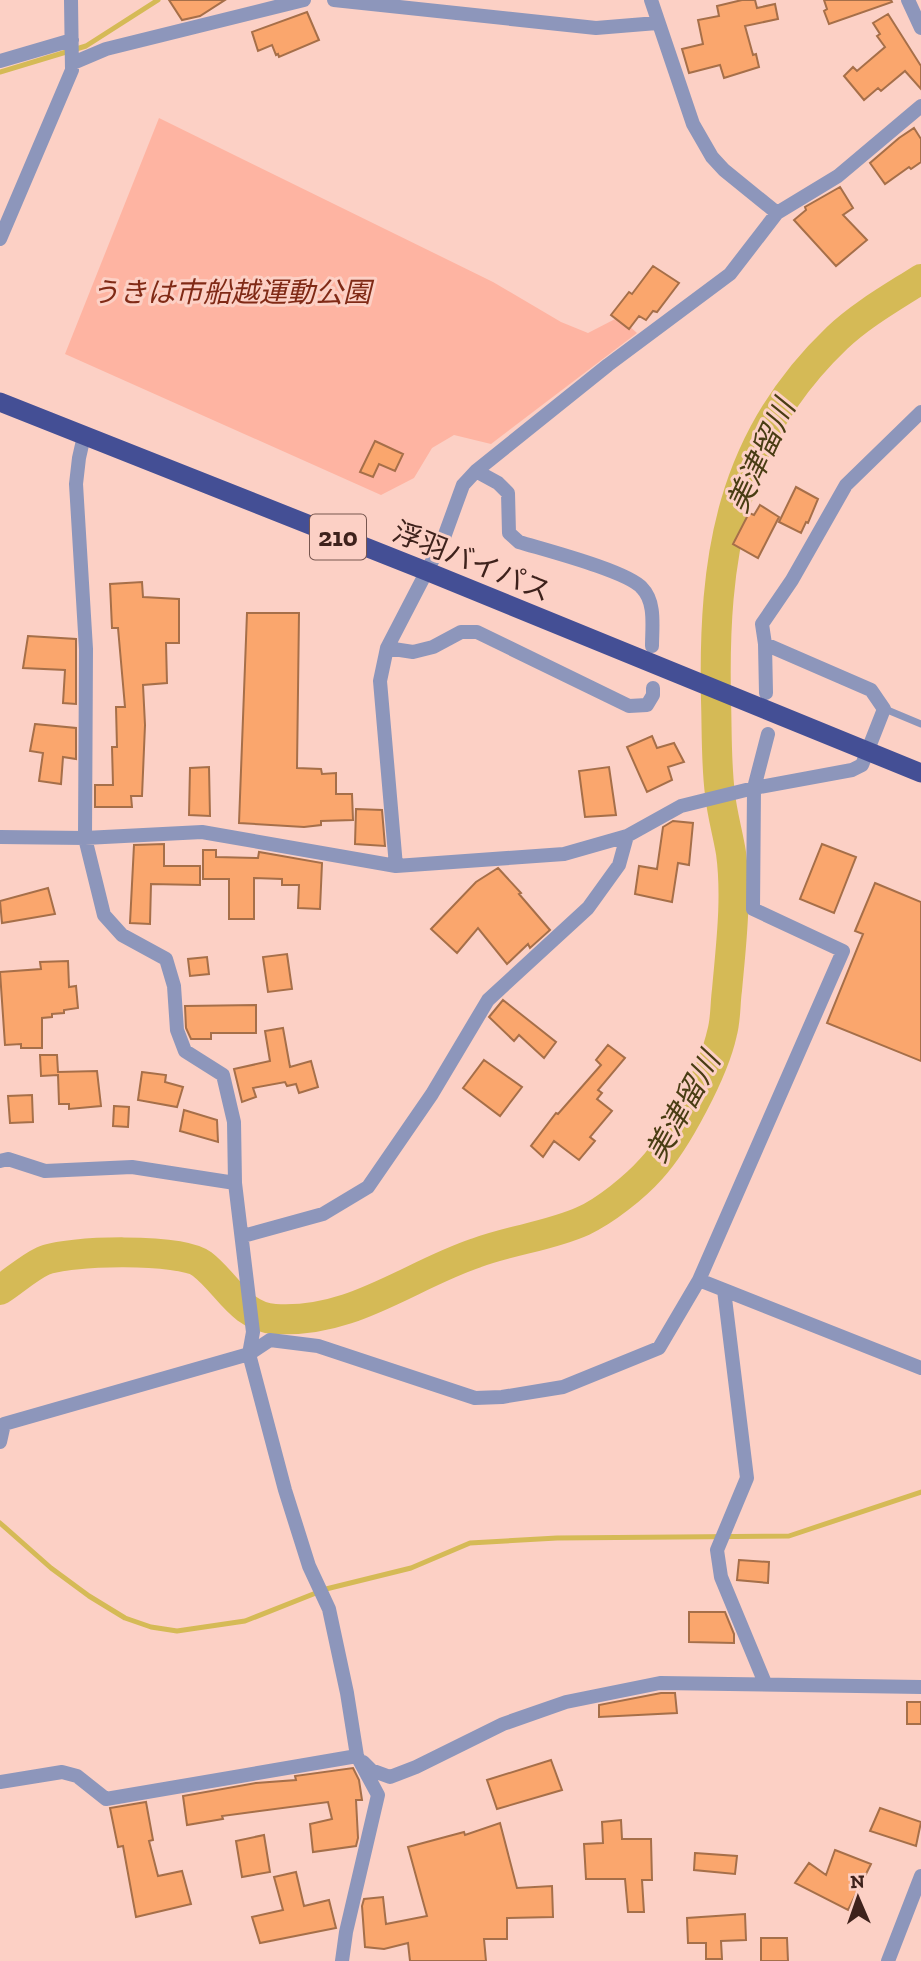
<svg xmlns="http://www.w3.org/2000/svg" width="921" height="1961" viewBox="0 0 921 1961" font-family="'Zilla Slab','Noto Sans JP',serif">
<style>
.green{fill:#feb4a2}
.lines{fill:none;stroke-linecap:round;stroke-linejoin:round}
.stream{stroke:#d5ba56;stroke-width:5}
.river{stroke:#d5ba56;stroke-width:30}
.building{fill:#faa66d;stroke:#a66f49;stroke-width:2}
.service{stroke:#8d96bb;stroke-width:7}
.minor{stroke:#8d96bb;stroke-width:14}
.trunk{stroke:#444f95;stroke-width:19}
.labels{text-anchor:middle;stroke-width:6;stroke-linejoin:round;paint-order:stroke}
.shield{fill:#fcd0c5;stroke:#77564f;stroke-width:2}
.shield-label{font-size:26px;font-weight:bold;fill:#3e221c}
.park-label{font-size:28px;font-style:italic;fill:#802a16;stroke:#fcd0c5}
.street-label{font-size:28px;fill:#3e221c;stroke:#fcd0c5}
.water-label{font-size:30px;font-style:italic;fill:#493d13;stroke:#fcd0c5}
</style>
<rect width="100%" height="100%" fill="#fcd0c5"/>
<path class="green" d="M 159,118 L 493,282 L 561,322 L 588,333 L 619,317 L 637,333 L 491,444 L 454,435 L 432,448 L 414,478 L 381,495 L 65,354 Z"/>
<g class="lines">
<path class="stream" d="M 0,72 L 86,46 L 158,0
M 0,1523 L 51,1568 L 89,1596 L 125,1618 L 151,1627 L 177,1631 L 245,1621 L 326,1589 L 411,1568 L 470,1543 L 557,1538 L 789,1536 L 921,1492"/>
<path class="river" d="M 0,1290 C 14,1281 28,1268 43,1261 C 67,1250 182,1248 202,1264 C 228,1284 240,1317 275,1319 C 352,1324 408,1276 476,1253 C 511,1240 550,1236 583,1221 C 605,1211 635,1187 651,1169 C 677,1141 714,1070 722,1033 C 726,1019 725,1004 727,990 C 731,945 737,898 731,853 C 728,834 722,814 720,794 C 716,763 717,731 716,700 C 713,559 730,440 837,338 C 861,315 893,297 921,279"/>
</g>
<path class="building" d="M 169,0 L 225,0 L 200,16 L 182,20 Z
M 742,0 L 755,0 L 757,8 L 775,4 L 778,19 L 745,26 L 753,55 L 756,54 L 759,67 L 724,78 L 720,65 L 689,73 L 682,49 L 703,44 L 698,20 L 719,16 L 717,6 Z
M 824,0 L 891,0 L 892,2 L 829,24 L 824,11 L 827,9 Z
M 307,12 L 319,40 L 279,57 L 278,54 L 276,55 L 272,45 L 258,51 L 252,32 Z
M 888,14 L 921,66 L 921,89 L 905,71 L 881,91 L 878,88 L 864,100 L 844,76 L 853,67 L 857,71 L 885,47 L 877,36 L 880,34 L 873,23 Z
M 914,128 L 921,139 L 921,162 L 911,169 L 909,167 L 885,184 L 870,163 L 899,138 Z
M 840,187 L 853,208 L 843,215 L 867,240 L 836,266 L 794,220 L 806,210 L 805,207 Z
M 653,266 L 679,283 L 657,312 L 653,311 L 646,320 L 639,316 L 629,329 L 611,315 L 629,292 L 632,294 Z
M 375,441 L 403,454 L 395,471 L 379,464 L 373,477 L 360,472 Z
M 796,487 L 818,499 L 808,523 L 806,522 L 801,533 L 779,522 Z
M 760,505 L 779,517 L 758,558 L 733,544 L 749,513 L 754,515 Z
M 142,582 L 143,597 L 179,599 L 179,643 L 166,643 L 167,683 L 143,685 L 145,725 L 142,796 L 131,796 L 132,807 L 95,807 L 95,785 L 113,785 L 112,747 L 117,747 L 116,707 L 125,707 L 118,628 L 112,628 L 110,584 Z
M 247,613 L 299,613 L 297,768 L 321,769 L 322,774 L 336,773 L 336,794 L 352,794 L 353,820 L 321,821 L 321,825 L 304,827 L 239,823 Z
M 28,636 L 76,639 L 76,704 L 63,703 L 65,670 L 23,668 Z
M 35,724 L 76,728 L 76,759 L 63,757 L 61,784 L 39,781 L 43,753 L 30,751 Z
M 652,736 L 657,748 L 674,743 L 684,762 L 668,767 L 672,780 L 647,792 L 627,747 Z
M 209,767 L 210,816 L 189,815 L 190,768 Z
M 609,767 L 616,815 L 585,817 L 579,771 Z
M 356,809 L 382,810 L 385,846 L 355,844 Z
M 673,821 L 693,823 L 689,865 L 678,863 L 672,902 L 635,894 L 639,866 L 657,869 L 663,827 Z
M 164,844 L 164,866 L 200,866 L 200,885 L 151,884 L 150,924 L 130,923 L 134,845 Z
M 822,844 L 856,857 L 834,913 L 800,899 Z
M 203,850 L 216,850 L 216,857 L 258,858 L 259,852 L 322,863 L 320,909 L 298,908 L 299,885 L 282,885 L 282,879 L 254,878 L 254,919 L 229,919 L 229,879 L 203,879 Z
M 498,868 L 521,893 L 519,894 L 550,930 L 530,948 L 528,944 L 507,964 L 478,928 L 457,953 L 431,929 L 476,882 Z
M 875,883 L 921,902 L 921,1061 L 827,1023 L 863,934 L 855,931 Z
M 48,888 L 55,914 L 2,923 L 0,901 Z
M 287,954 L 292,989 L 268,992 L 263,957 Z
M 207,957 L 209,974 L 190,976 L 188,959 Z
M 68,961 L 69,987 L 76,986 L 78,1008 L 64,1010 L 64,1013 L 52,1014 L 52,1017 L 42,1018 L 42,1048 L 21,1048 L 21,1044 L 5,1045 L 0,972 L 41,969 L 40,962 Z
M 503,1000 L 556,1042 L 544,1058 L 519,1035 L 514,1041 L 489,1017 Z
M 256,1005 L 256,1033 L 211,1033 L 211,1039 L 191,1039 L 186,1028 L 185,1006 Z
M 283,1028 L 290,1067 L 311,1061 L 318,1087 L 299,1093 L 296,1084 L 287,1086 L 285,1082 L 253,1088 L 256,1097 L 242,1102 L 234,1069 L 270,1061 L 265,1031 Z
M 608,1045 L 625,1058 L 598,1090 L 602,1093 L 597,1099 L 612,1111 L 590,1137 L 595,1141 L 579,1160 L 554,1141 L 543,1157 L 531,1146 L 556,1113 L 558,1114 L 601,1065 L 596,1060 Z
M 40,1055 L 57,1055 L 58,1072 L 97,1071 L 101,1106 L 69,1109 L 69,1104 L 59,1104 L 58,1075 L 41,1076 Z
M 484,1060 L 522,1087 L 500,1116 L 463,1088 Z
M 142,1072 L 166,1075 L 165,1082 L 183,1087 L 177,1107 L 138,1100 Z
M 32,1095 L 33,1122 L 10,1123 L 8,1096 Z
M 114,1106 L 129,1107 L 128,1127 L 113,1126 Z
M 184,1110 L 217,1120 L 218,1142 L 180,1131 Z
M 739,1560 L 769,1562 L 768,1583 L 737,1580 Z
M 689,1612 L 725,1612 L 734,1634 L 734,1643 L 689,1642 Z
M 661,1693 L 675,1693 L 677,1713 L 599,1717 L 599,1705 Z
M 907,1702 L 921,1702 L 921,1724 L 907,1724 Z
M 551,1760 L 562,1790 L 497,1809 L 487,1780 Z
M 353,1768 L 359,1780 L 362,1800 L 356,1800 L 358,1838 L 356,1846 L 313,1852 L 310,1824 L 332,1819 L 328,1802 L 222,1816 L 223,1819 L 187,1825 L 183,1796 L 256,1783 L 296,1780 L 295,1776 Z
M 146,1802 L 153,1840 L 149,1841 L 158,1876 L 182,1871 L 191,1904 L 136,1917 L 123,1846 L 118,1847 L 110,1808 Z
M 880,1808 L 921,1822 L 916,1846 L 870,1831 Z
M 621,1820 L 622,1839 L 651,1839 L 652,1880 L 642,1880 L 644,1912 L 628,1912 L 625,1879 L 586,1879 L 584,1844 L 603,1843 L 602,1822 Z
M 500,1823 L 517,1888 L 552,1886 L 553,1917 L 507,1918 L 507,1939 L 484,1939 L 486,1961 L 410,1961 L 408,1943 L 384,1949 L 365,1947 L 362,1906 L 364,1899 L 383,1897 L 386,1924 L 427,1916 L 408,1847 L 464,1832 L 465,1835 Z
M 264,1835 L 270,1872 L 242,1877 L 236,1841 Z
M 835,1850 L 871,1864 L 848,1910 L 795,1883 L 809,1863 L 826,1875 Z
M 695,1853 L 737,1856 L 735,1874 L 694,1870 Z
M 296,1872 L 304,1906 L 329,1900 L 336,1928 L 260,1943 L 252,1917 L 283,1910 L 274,1877 Z
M 745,1914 L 746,1940 L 721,1941 L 722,1959 L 706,1959 L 706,1943 L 688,1943 L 687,1918 Z
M 761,1938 L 787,1938 L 788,1961 L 761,1961 Z"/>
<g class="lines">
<path class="service" d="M 885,709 L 921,724"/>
<path class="minor" d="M 334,0 L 596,28 L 657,23
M 651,0 L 693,124 L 712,157 L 724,170 L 777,213
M 908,0 L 921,28
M 0,61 L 72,40
M 73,63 L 106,49 L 304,0
M 0,239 L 72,70 L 71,0
M 84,436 L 79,458 L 76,484 L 86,649 L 85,838 L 104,915 L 122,935 L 166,959 L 174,986 L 177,1030 L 185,1051 L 223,1075 L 234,1122 L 235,1183 L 253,1332 L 249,1354 L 285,1490 L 309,1566 L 329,1609 L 347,1693 L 357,1756 L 378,1795 L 346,1932 L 342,1961
M 476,471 L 498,483 L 508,493 L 509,533 L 519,542 C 545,550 627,571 642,588 C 656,602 652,627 652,646
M 765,644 L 762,624 L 792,580 L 846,485 L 921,412
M 387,648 L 413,652 L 433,647 L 461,632 L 477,632 L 629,706 L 647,705 L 653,695 L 653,688
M 0,837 L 85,838 L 202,832 L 396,866 L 564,854 L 627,836 L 681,806 L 754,788 L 852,770 L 862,765 L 884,709 L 871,690 L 765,644 L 766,693
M 396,866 L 380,681 L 387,648 L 443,540 L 463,485 L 476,471 L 608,365 L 730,274 L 777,213 L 838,176 L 921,106
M 0,1161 L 8,1159 L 45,1171 L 132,1167 L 235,1183
M 243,1236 L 323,1214 L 368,1187 L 432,1094 L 488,1000 L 588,908 L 619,865 L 627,836
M 699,1280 L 921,1368
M 724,1290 L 747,1478 L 717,1550 L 721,1577 L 765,1683
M 0,1442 L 4,1424 L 249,1354 L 270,1340 L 318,1346 L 475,1398 L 502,1397 L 563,1387 L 659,1348 L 699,1280 L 843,951 L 753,909 L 754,788 L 768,734
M 363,1762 L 371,1770 L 390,1777 L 416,1767 L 503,1724 L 566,1702 L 660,1683 L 921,1687
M 0,1782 L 62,1772 L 77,1776 L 106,1799 L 357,1756
M 888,1961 L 921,1876"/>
<path class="trunk" d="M 0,402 L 426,571 L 921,773"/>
</g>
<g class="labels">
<rect class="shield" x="310" y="514.5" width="56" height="45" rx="5"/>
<g class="shield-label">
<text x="338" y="546">210</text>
</g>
<g class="park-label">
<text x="231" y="302">うきは市船越運動公園</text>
</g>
<g class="street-label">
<text transform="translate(472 561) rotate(22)" y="10">浮羽バイパス</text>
</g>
<g class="water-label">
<text transform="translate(761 456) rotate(-65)" y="10">美津留川</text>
<text transform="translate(683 1107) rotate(-61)" y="10">美津留川</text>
</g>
</g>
<g transform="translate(858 1898) rotate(358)" stroke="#fcd0c5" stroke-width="5" paint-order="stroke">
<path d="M0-5L12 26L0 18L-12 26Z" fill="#3e221c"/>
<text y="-10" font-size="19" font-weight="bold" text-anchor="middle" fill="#3e221c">N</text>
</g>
</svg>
